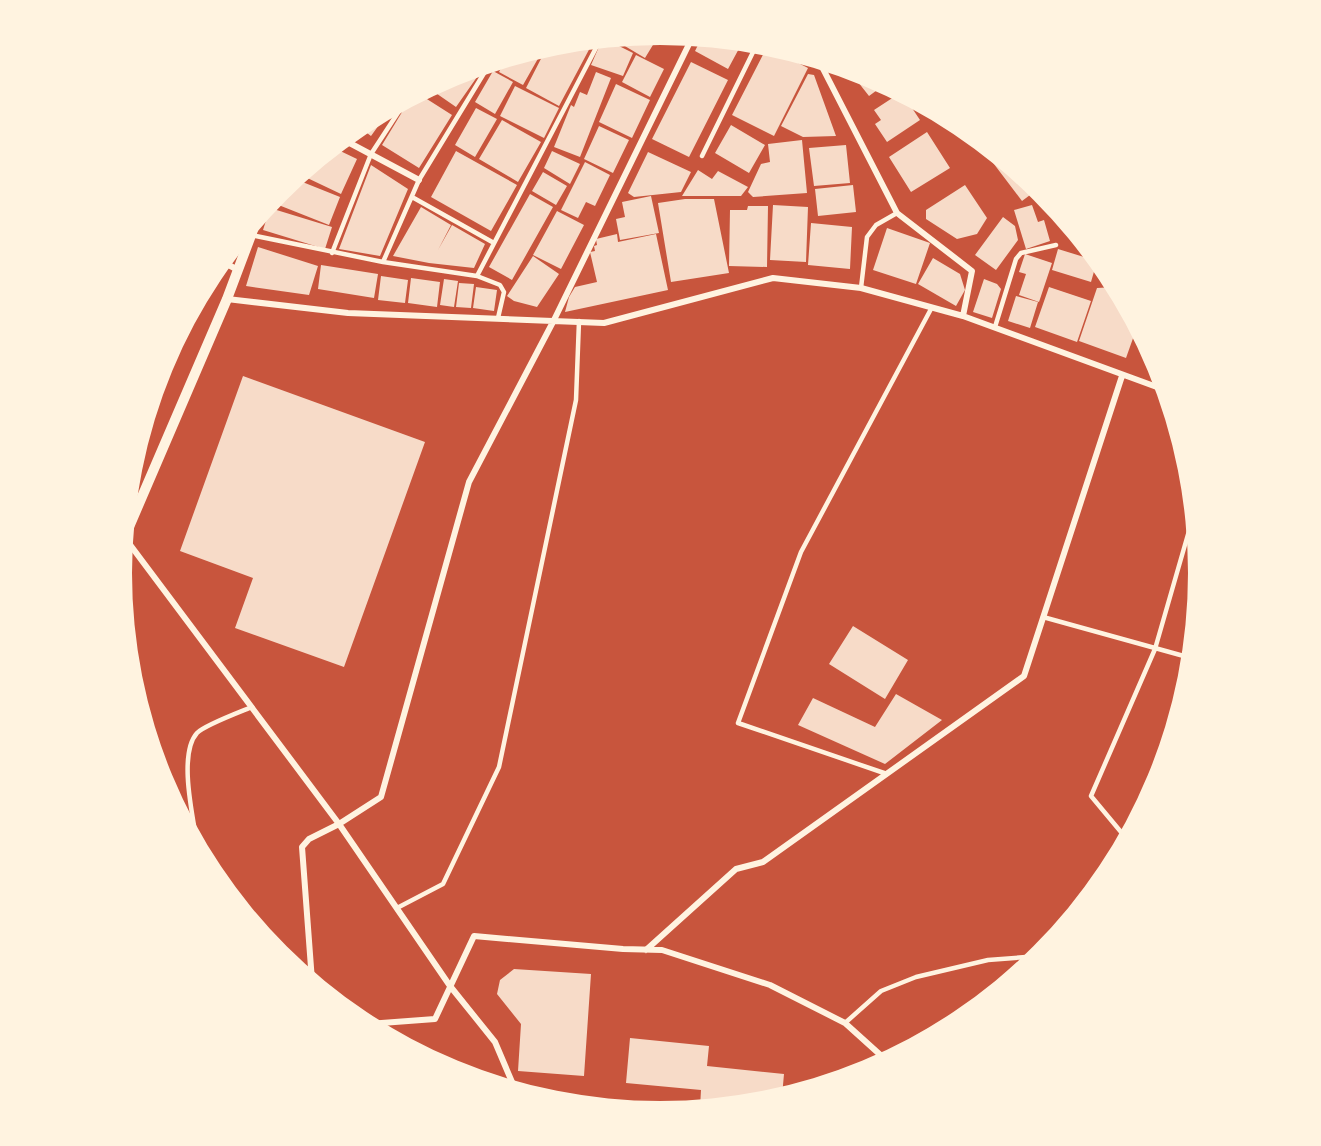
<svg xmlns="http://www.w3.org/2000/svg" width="1321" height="1146" viewBox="0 0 1321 1146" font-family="'Noto Serif',serif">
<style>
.building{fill:#f7dbc8}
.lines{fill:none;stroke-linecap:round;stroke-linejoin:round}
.service{stroke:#fff3e0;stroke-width:4.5}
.minor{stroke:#fff3e0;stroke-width:6}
.tertiary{stroke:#fff3e0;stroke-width:10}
</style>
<rect width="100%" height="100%" fill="#c8553d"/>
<path class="building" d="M 659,35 L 645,58 L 613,39 Z
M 701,39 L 742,43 L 728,69 L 695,51 Z
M 602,40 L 607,40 L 633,53 L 623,76 L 591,65 Z
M 587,42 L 592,44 L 559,106 L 526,88 L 547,47 Z
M 767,47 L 808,68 L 774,136 L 732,115 Z
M 544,48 L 523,85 L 499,72 L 505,60 Z
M 636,55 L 664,69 L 650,97 L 622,82 Z
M 691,62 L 728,80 L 689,157 L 652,139 Z
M 484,67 L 456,107 L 430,89 L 455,75 Z
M 493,71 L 513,82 L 495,114 L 475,102 Z
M 596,72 L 611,78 L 580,157 L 554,147 L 571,105 L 574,107 L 580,92 L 587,95 Z
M 808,74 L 814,75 L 836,136 L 803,137 L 781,126 Z
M 867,76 L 884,85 L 869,96 L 858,82 Z
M 616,84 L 650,100 L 632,138 L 599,122 Z
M 515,86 L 559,108 L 544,138 L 500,116 Z
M 900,93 L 904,96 L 920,120 L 887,142 L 875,124 L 881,120 L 874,110 Z
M 419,94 L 452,115 L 419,168 L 382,145 L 410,99 Z
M 476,108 L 497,119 L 475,157 L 455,145 Z
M 389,111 L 371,136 L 359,127 L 362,125 Z
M 502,120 L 541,142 L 518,182 L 479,159 Z
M 731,125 L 765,145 L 749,173 L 715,153 Z
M 599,126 L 629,140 L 613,173 L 584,159 Z
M 927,132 L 950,168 L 911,192 L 889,157 Z
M 975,139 L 976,139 L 1038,189 L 1022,201 Z
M 802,140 L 807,193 L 753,197 L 748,192 L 761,164 L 770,162 L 768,144 Z
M 846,145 L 850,183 L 814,186 L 809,148 Z
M 334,148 L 357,159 L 341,194 L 301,175 Z
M 456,151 L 517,185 L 491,231 L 431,197 Z
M 552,151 L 580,164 L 570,184 L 544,168 Z
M 648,152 L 691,172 L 681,192 L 634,197 L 628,193 Z
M 585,162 L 610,175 L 595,206 L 586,202 L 578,218 L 561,210 Z
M 371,165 L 408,189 L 380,256 L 339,249 Z
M 698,170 L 712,179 L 718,171 L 748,187 L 741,196 L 682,196 Z
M 543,172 L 567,186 L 556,205 L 532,191 Z
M 295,179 L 340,197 L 329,225 L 276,204 L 281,191 Z
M 853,185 L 856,212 L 818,216 L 815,189 Z
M 965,185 L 987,218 L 977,234 L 957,239 L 926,219 L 926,210 Z
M 530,194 L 553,207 L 512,280 L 489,267 Z
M 651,196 L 659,233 L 620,240 L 616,219 L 625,217 L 622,202 Z
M 685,199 L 714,199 L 729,273 L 671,282 L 658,203 Z
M 773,205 L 808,207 L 806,262 L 770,260 Z
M 1032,205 L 1038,222 L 1044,220 L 1050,241 L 1026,249 L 1014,210 Z
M 748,206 L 768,206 L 767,267 L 729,266 L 730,210 L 747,210 Z
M 421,207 L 451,225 L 438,250 L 452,225 L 485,244 L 474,268 L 429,263 L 393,256 Z
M 270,208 L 332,227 L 325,249 L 263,230 Z
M 557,211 L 584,225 L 561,269 L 533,255 Z
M 1003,217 L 1015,226 L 1018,240 L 996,270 L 975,255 Z
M 811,223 L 852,227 L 850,269 L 808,265 Z
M 887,228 L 930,243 L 916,284 L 873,270 Z
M 617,234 L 618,242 L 656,234 L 668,290 L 565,312 L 569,297 L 575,287 L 597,282 L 590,252 L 595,251 L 594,246 L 597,245 L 596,239 Z
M 258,247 L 318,266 L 309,295 L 246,286 Z
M 1058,249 L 1097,261 L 1091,282 L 1052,270 Z
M 1025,254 L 1052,263 L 1039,302 L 1019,295 L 1026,274 L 1019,272 Z
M 533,256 L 559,274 L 537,307 L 514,301 L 507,296 Z
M 933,258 L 960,274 L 965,290 L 956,306 L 918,284 Z
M 321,265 L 378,274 L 374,298 L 318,289 Z
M 381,276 L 408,280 L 405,303 L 378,300 Z
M 411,278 L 440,282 L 437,307 L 408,303 Z
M 444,279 L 458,281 L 454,307 L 440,305 Z
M 984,279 L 997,284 L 1001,289 L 992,318 L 973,312 Z
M 459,283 L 474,284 L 471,308 L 456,307 Z
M 476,287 L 497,290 L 494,311 L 473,308 Z
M 1049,287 L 1091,301 L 1077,342 L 1035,327 Z
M 1115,287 L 1137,327 L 1126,358 L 1079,341 L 1097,288 Z
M 1016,296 L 1038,302 L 1030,328 L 1008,321 Z
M 243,376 L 425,442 L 344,667 L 235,628 L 253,578 L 180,551 Z
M 853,626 L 908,660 L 885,699 L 829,664 Z
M 896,694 L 942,720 L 885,764 L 798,725 L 813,698 L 875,727 Z
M 514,969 L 591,974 L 584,1076 L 518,1071 L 521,1024 L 497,994 L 500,980 Z
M 630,1038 L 709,1046 L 707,1066 L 784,1074 L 782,1096 L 765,1101 L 700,1108 L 701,1090 L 626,1083 Z"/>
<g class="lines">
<path class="service" d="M 702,156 L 757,44
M 412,197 L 494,243
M 251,235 L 383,262 L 477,276 L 500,285 L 504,292 L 498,318
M 332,253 L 371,154 L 405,102
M 383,262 L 419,180 L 489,65
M 477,276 L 598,44 L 598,41
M 861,288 L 867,237 L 876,225 L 897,213
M 995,327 L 1016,259 L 1021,253 L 1056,245
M 1043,617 L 1191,658
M 887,774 L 738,723 L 801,552 L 931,309
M 1126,838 L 1091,796 L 1155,649 L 1193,517
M 197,843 C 193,817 178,754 197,733 C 205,725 240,712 252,707
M 397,908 L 443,884 L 499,767 L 576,400 L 579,321
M 845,1023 L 881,991 L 916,977 L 988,960 L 1039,956"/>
<path class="minor" d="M 819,61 L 897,213 L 972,271 L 963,316
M 344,140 L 419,180
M 223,262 L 238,270
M 227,299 L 348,313 L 604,323 L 773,278 L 861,288 L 963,316 L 1165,390
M 125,538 L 339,824 L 450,986 L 495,1042 L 515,1089
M 646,950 L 736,869 L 763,862 L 1024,676 L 1122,376
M 312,981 L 302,847 L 309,839 L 339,824 L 381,797 L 469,482 L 554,320 L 692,38
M 368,1024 L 435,1019 L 474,936 L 623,949 L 662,950 L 770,985 L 845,1023 L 886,1060"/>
<path class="tertiary" d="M 126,534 L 227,299 L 256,222"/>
</g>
<path d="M0 0H1321V1146H0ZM132 573a528 528 0 1 1 1056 0a528 528 0 1 1-1056 0Z" fill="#fff3e0" fill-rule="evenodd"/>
</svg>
